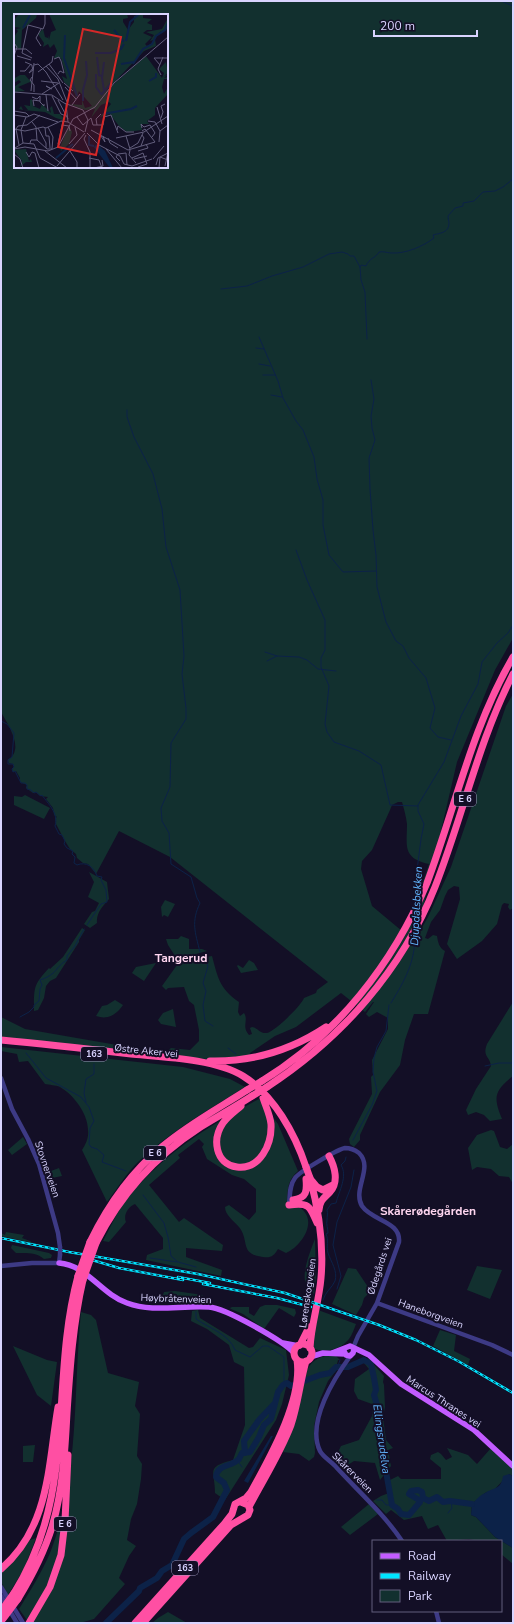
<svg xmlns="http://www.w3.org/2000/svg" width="514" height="1624" viewBox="0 0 514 1624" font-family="'Nunito Sans',sans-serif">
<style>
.green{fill:#12302f;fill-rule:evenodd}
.water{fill:#0c2248}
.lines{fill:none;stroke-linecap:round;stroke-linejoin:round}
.stream{stroke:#0c2248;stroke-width:1}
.river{stroke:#0c2248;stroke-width:6}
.minor{stroke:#3d3a85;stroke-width:4.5}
.major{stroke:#c25bff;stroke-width:5.5}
.highway{stroke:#ff4fa3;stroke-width:7}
.rail-casing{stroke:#00e5ff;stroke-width:2.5}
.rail{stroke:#130f26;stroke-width:1;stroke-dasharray:3;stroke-linecap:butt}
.minor-bridge{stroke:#3d3a85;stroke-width:4.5}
.highway-bridge{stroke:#ff4fa3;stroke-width:7}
.labels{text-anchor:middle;stroke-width:4;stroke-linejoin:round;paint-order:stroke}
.shield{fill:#130f26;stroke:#9e99be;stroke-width:1}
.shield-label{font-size:9px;font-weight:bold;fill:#d9d4ff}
.street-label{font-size:10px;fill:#d9d4ff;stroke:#130f26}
.water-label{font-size:11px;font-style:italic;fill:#62b6ff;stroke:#130f26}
.quarter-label{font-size:12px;font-weight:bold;fill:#ffd6f0;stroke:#130f26}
.inset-river{fill:none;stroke:#0c2248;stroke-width:2}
.inset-road{fill:none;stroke:#625e7d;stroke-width:1}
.view{fill:#d62828;fill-opacity:0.15;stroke:#d62828;stroke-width:2}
.inset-edge{fill:none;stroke:#d9d4ff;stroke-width:2}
</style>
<rect width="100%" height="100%" fill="#130f26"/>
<path class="green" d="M 1,1 L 513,1 L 513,638 L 495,670 L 457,762 L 416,938 L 428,917 L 451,867 L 506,706 L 513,694 L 513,908 L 510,910 L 508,907 L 509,904 L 504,903 L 502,905 L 497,924 L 482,941 L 457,959 L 447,944 L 460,899 L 459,887 L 454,886 L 448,890 L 445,896 L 440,910 L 431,922 L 425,938 L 428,939 L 433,935 L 437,936 C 438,942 439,948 445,951 L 428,1014 L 414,1014 L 405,1040 L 400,1065 L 380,1092 L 360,1135 L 360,1140 L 354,1147 L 350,1144 L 349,1139 L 372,1094 L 371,1077 L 373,1075 L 372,1060 L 388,1029 L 388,1018 L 377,1012 L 369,1017 L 366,1014 L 374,1002 L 373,1002 L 365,1012 L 341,993 L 296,1027 L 275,1036 L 250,1053 L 249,1057 L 208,1059 L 193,1058 L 1,1037 L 1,1017 L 25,1029 L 117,1045 L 131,1049 L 166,1052 L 171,1048 L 190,1050 L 199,1041 L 199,1030 L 194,1005 L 189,1001 L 184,987 L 168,988 L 166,990 L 162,986 L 177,965 L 185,961 L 212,956 C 218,978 219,988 239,1002 L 238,1012 L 240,1016 L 244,1013 C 249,1021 241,1026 249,1035 L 252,1034 L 250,1028 L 252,1027 C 258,1028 260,1034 267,1033 C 274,1032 301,1006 304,998 L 316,993 L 317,990 L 328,982 L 170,857 L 119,831 L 96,874 L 88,864 L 83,863 L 77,858 L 76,854 L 70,849 L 65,841 L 56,824 L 55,818 L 57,817 L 54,815 L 53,808 L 46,799 L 48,797 L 40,796 L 36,792 L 33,793 L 26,788 L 27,785 L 20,782 L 20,778 L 16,771 L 13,772 L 12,769 L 14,767 L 13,764 L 9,763 L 8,760 C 25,749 8,725 1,712 ZM 15,15 L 167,15 L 167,167 L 15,167 ZM 398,802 L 402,802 C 404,809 406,816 407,824 C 407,846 402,858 429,864 L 419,894 L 402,931 L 372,906 L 361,869 L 362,861 L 372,850 L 390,810 L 392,805 Z
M 25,795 L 50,808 L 44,819 L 14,805 L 14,796 L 22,797 Z
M 89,872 L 107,882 L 109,899 C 103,906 96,913 97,923 L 90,928 L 84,924 L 92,912 L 95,911 L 99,903 L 88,897 L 94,882 Z
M 165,900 L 175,904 L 168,917 L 164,915 L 162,917 L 161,907 Z
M 82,928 L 85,930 L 79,940 L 79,942 L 56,978 L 50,981 L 46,986 L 44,998 L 38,1010 L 34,1011 C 34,988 33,985 49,968 L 50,969 L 63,957 Z
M 181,936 L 189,939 L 189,949 L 202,949 L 207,951 L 177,959 L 168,945 L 166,939 L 178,939 Z
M 249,960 L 254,963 L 258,970 L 241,973 L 237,966 L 238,965 L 243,968 Z
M 156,963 L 144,981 L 132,973 L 136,967 Z
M 115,1000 L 123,1005 C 116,1015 108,1020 96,1016 L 102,1006 L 107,1005 Z
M 513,1002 L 513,1076 C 494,1091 493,1097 502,1119 L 490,1121 L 484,1115 L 476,1112 L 468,1115 L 466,1110 L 476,1089 L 491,1066 C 490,1056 482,1057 487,1044 Z
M 173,1009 L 176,1027 L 161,1024 L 158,1020 L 163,1013 Z
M 1,1047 L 183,1067 L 230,1079 L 245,1087 C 208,1110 169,1132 137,1163 C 126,1174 117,1189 107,1202 L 82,1150 C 86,1144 89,1137 88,1130 C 88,1114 74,1095 60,1087 C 56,1085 49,1085 45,1084 L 28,1061 L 19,1062 L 17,1054 L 1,1051 Z
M 259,1099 L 278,1124 L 298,1171 C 288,1180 288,1187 287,1200 C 292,1203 299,1206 303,1210 C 317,1224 300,1247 286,1253 L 278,1249 C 274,1256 271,1258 263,1257 C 239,1254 250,1241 239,1227 C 234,1221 225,1215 225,1207 L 229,1205 L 249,1220 L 256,1212 L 256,1189 L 244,1179 L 232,1175 L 207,1159 L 202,1147 L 204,1144 L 199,1139 L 178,1155 L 180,1158 L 149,1185 L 179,1222 L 184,1218 L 223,1245 L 222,1251 L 186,1248 L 186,1257 L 222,1270 L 221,1276 L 146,1260 L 147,1255 L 163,1249 L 163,1238 L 135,1204 C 128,1207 123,1215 126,1222 L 109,1242 L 103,1241 C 110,1228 116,1214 124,1203 C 161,1155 207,1127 259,1099 Z
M 491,1130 L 494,1131 L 500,1147 L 507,1149 L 513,1144 L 513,1184 L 509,1177 L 499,1176 L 491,1169 L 477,1167 L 472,1170 L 468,1148 L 477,1135 Z
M 23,1137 L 27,1144 L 12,1155 L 8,1150 Z
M 45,1168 L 51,1171 L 59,1168 L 62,1176 L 47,1179 L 45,1173 Z
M 6,1232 L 24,1235 L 22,1238 L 30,1241 L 33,1243 L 1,1236 L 1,1233 L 5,1235 Z
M 315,1239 L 316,1277 L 314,1294 C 311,1291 308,1287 306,1283 C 301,1274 311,1249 315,1239 Z
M 12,1245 L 49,1253 L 52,1255 L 51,1258 L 44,1259 C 36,1252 27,1253 16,1253 L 11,1248 Z
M 477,1266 L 502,1270 L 490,1299 L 467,1290 Z
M 348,1268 L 356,1269 L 368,1287 L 370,1292 L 364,1298 L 362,1305 L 356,1315 L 332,1304 Z
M 175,1291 L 203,1295 L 195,1302 L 181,1301 L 179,1296 L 162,1298 L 164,1292 Z
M 265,1305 L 277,1305 L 295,1309 L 296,1313 L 294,1317 L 279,1308 L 264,1329 L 243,1314 L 231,1309 L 230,1308 L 232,1307 L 249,1307 L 249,1313 L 254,1316 L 260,1307 Z
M 198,1310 L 200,1318 L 249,1348 L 253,1347 L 260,1338 L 286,1350 L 289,1375 L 282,1404 L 276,1420 L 225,1500 L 215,1493 C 215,1471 205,1467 233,1460 L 245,1425 L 244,1367 L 234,1362 L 229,1345 L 207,1329 L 191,1321 L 192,1311 Z
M 318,1310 L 356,1324 C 354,1329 352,1335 349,1339 C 341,1349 327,1353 315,1349 C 308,1340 316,1321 318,1310 Z
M 81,1312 L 91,1315 L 96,1320 L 108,1373 L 139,1382 L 135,1406 L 140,1414 L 137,1456 L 142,1464 L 141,1479 L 137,1504 L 131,1519 L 127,1540 L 136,1546 L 129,1556 L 119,1578 L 125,1584 L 94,1619 L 80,1623 L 29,1623 L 19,1609 C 30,1591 42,1572 50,1553 C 80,1476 73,1392 81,1312 Z
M 440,1330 L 456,1335 L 454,1351 L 470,1359 L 468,1365 L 433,1346 Z
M 13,1346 L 47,1360 L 57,1362 L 51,1406 L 37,1395 Z
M 325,1356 L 336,1356 L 340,1360 L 338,1360 L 335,1372 L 328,1381 L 319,1402 L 314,1426 L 315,1453 L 314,1457 L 309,1461 L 299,1454 L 283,1452 L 298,1411 L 307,1370 C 311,1362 317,1358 325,1356 Z
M 369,1359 L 384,1376 L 383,1382 L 384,1385 L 385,1407 L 383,1417 L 386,1440 L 393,1448 L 388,1450 L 391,1466 L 380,1480 L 375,1463 L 354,1461 L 343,1468 L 335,1458 L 341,1446 L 359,1440 L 372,1416 L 372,1404 L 358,1399 L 354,1391 L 355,1379 L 369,1369 L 364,1363 Z
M 35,1445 L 33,1462 L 23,1462 L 23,1446 Z
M 447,1448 L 468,1455 L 477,1464 L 491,1448 L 513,1469 L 513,1476 L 509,1474 L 495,1489 L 485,1493 L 472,1504 L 471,1515 L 476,1517 L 495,1537 L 513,1548 L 513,1564 L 501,1554 L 501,1541 L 478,1541 L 469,1539 L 447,1541 L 438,1525 L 428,1529 L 422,1516 L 404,1520 L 391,1510 L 386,1514 L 373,1501 L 381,1496 L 389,1493 L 390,1495 L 388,1481 L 398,1476 L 401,1479 L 441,1479 L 441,1468 L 430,1459 L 431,1455 L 438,1452 L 441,1454 L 446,1460 L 452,1457 Z
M 369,1504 L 378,1514 L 350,1535 L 341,1527 Z
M 36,1538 L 24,1569 L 8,1595 L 1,1582 L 1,1572 L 30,1540 Z
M 168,1612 L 187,1623 L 152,1623 L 158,1618 Z"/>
<path class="water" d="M 271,1436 L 273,1436 L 248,1483 L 244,1481 Z
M 509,1474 L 513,1476 L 513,1548 L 495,1537 L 476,1517 L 471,1515 L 472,1504 C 476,1500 480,1495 485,1493 C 494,1487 501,1490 503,1476 Z"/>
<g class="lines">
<path class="stream" d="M 501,1 L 513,6
M 360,267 L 361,265 L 366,266 C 369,258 376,258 379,252 C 384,251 387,253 392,253 C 405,254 424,246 434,238 L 433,235 C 440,233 449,233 449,223 C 449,221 448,219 448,216 L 455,208 L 463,206 L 463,203 L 474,201 L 483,192 L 495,191 L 503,187 L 513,179
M 221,289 L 247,286 L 272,276 L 303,267 L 329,254 L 342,252 L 348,254 L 350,256 L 354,256 L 360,267 L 361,280 L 365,292 L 367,339
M 259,337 L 278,381 L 283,398 L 296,421 L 303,430 L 314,457 L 317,479 L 323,500 L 323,525 L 329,555 L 343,572 L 376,571
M 256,348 L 264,349
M 259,364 L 270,366
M 263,375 L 275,375
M 371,380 L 374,399 L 371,416 L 372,428 L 375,440 L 369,458 L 370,489 L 373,530 L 376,555 L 377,587 L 386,622 L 396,641 L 403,646 L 409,658 L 426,678 L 435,708 L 430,728 L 438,737 L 451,740
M 271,395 L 282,397
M 127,410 L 127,417 L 134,437 L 153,474 L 162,509 L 166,547 L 180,590 L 184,656 L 182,674 L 186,708 L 186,719 L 171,743 L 170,787 L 161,808 L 162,821 L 169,833 L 171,864 L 191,877 L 197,898 L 200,903 C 191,922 195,932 200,952
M 296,550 L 307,580 L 325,620 L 325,650 L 321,658 L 321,667 L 329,686 L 325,724 L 327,732 L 334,742 L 359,751 L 381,765 L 390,805 L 418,806
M 265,652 L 277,656
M 267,661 L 277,656 L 299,657 L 307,660 L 318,669 L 336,671
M 1,721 L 7,724 L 14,733 L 12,757 L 8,760 L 8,764 L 13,764 L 14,767 L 12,769 L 13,772 L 15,771 L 21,783 L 25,783 L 27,785 L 27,789 L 31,790 L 34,793 L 36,792 L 41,796 L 42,795 C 48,804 59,813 55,826 L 59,834 L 62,835 L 65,841 L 64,844 L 67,848 L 73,851 L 72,854 L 75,857 L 74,863 L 77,865 C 86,861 94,867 97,876 L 102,877 L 101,880 L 106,890 L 107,902 L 101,904 L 87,925
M 418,805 L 444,762 L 461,716 L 478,684 L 482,662 L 497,643 L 508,633 L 513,625
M 416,900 L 416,878 L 421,839 L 424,824 L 418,811 L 418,806
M 415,922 L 415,916
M 206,961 L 208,966 L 203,983 L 206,991 L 203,1005 L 205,1021 L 213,1026
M 391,1003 C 405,980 415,962 415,936
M 20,1017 L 29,1012 L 34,1007 L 34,1005 L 39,1001 L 40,989 L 42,985 L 40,980 C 58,974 55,967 67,960 L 67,956 L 75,946 L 84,929
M 228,1048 L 236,1054
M 26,1053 L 46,1078 L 81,1097 L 89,1107 L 94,1121 L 90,1128 L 89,1144 L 91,1147 L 97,1149 L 104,1155 L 102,1162 L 126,1171
M 485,1066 L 499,1063 L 513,1063
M 86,1102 L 84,1093 L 86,1079 L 94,1074 L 94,1064
M 353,1140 L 372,1105 L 377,1091 L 373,1072 L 374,1058 L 377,1047 L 386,1031 L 389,1005
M 143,1195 L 164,1223 L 168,1237 L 171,1256 L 178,1262 L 196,1267
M 150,1258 L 177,1262
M 337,1289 L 341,1276 L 333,1245 L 337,1222 L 351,1187 L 354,1170
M 193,1298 L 194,1303
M 323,1300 C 325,1292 332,1288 335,1281 C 338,1271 331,1262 328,1253 C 326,1247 329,1240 326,1234 L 328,1233 C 328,1229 326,1224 327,1220 C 327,1216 328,1214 327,1210 L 331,1204 L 336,1203 C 339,1191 348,1176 341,1165 L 345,1161 L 346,1157
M 196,1312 L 196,1319 C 209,1328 229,1334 235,1350 L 250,1357 L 263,1346 L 268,1346 L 284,1357 L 284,1384
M 338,1366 L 340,1360
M 237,1460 L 242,1467
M 377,1500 L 382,1500 L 386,1505 L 392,1505
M 448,1513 L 452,1508 L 451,1501"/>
<path class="river" d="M 245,1453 L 244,1441 L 259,1420 L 275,1403
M 106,1623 L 139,1591 L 140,1588 L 157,1578 L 162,1571 L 172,1565 L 184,1539 L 191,1533 L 213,1517 L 227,1490 L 224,1483 L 216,1477 C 217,1464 232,1467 239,1459 C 240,1457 241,1455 242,1453 L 250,1452 L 259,1437 L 264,1425 L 271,1419 L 278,1392 L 283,1385 L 287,1383 L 291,1386 L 320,1375 L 330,1373 L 336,1367 L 348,1367 L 364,1360 L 371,1364 L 374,1378 L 376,1390 L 374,1395 L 378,1408 L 381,1444 L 392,1505 L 398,1509 L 401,1514 L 409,1515 L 420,1502 L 419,1500 L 409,1494 L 411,1491 L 418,1490 L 422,1492 L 423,1498 L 429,1501 L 437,1497 L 443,1502 L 450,1501 L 472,1504"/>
<path class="minor" d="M 1,1078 L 12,1109 L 28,1139 L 39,1164 L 58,1233 L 60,1247
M 289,1205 C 290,1196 289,1186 295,1178 C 299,1172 338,1149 345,1148 C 350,1148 355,1150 359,1153 C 374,1168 352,1189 362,1206 C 372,1221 401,1221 399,1242 L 377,1303 L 358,1336 L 353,1348
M 1,1266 L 32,1263 L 59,1263 L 60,1255
M 377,1303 L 492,1345 L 513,1355
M 351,1355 C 335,1377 306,1422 320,1451 C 323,1457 332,1462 337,1468 C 359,1492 384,1514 402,1541
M 1,1587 L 23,1623
M 1,1596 L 17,1623
M 436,1611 L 439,1623"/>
<path class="major" d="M 59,1263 C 87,1265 101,1294 127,1303 C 153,1313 181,1305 209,1307 C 225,1308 284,1341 294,1353
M 283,1343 L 299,1346
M 344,1351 L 346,1355 L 350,1356 L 353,1353 L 354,1349
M 332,1353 L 350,1346 L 369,1355 L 401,1384 L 474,1430 L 513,1466
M 310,1357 L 323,1353 L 345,1354"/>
<path class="highway" d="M 1,1040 C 44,1044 88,1049 131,1054 C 163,1057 216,1059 243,1076 C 274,1095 295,1134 306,1167
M 210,1061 C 253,1062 290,1051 326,1027
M 262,1081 C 337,1035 393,964 427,883 C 455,808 472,727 513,657
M 267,1087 C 342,1038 402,970 435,887 C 463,816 478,742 513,674
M 241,1106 C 234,1112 228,1116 223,1123 C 212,1139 215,1164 237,1167 C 260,1170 272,1144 271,1124 C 270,1115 266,1107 263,1098
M 310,1178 C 319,1211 324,1244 321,1278 C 319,1302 311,1325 310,1348
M 312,1181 L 317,1187 L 323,1190 L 333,1185
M 293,1200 C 307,1198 307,1191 306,1179
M 289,1205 C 309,1202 310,1206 317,1223
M 319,1210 C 320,1200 323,1199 330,1192 C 339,1182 335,1167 329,1156
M 90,1242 C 108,1205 131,1172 163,1146 C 189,1124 219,1108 247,1090
M 96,1243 C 120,1195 154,1157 199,1128 C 217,1117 235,1107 252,1096
M294 1353a9 9 0 1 1 18 0a9 9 0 1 1-18 0Z
M 300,1345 L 309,1327
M 249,1507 C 263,1480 280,1454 291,1425 C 298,1404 300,1382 306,1361
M 1,1569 C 50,1527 48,1465 58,1407
M 14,1593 C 78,1492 49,1384 78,1276
M 18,1599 C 32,1576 44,1553 52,1527 C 63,1490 65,1451 67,1413 C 70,1368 73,1323 83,1280
M 29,1623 L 50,1587 L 61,1555 L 65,1521 L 68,1455
M 135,1623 L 225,1523 L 232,1514 L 235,1504 L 246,1498 L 251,1492 C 270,1457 303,1400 297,1360
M 143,1623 L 231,1525 L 248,1515 L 250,1510 L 248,1505 L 241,1502"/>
<g class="rail-casing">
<path id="rail" d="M 1,1238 L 69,1252 L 198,1274 L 285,1293 L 379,1325 L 416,1340 L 458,1361 L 513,1393
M 92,1260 L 119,1268 L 183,1280
M 178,1277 L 210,1283
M 203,1284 L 277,1298 L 311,1307"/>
</g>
<use href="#rail" class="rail"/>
<path class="minor-bridge" d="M 60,1255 L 60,1247"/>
<path class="highway-bridge" d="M 247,1090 L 262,1081
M 252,1096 L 267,1087
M 306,1167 L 310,1178
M 78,1276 L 90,1242
M 83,1280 L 96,1243
M 1,1611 L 14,1593
M 3,1619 L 18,1599"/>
</g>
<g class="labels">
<g class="shield">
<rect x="454" y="792" width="22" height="14" rx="3"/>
<rect x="81" y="1047" width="26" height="14" rx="3"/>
<rect x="144" y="1146" width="22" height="14" rx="3"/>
<rect x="54" y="1517" width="22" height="14" rx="3"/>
<rect x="172" y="1561" width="26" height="14" rx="3"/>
</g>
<g class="shield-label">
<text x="465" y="802">E 6</text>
<text x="94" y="1057">163</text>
<text x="155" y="1156">E 6</text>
<text x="65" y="1527">E 6</text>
<text x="185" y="1571">163</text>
</g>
<g class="street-label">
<text transform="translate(146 1050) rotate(6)" y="4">Østre Aker vei</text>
<text transform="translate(48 1169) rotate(71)" y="4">Stovnerveien</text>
<text transform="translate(379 1266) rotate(-72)" y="4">Ødegårds vei</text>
<text transform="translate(307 1293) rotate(-82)" y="4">Lørenskogveien</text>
<text transform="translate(176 1298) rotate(2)" y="4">Høybråtenveien</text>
<text transform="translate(431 1313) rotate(20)" y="4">Haneborgveien</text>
<text transform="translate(444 1401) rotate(33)" y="4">Marcus Thranes vei</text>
<text transform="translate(353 1472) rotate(45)" y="4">Skårerveien</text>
</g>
<g class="water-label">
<text transform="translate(416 906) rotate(-87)" y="4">Djupdalsbekken</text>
<text transform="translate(382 1439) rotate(82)" y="4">Ellingsrudelva</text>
</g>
<g class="quarter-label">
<text x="181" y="962">Tangerud</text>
<text x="428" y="1215">Skårerødegården</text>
</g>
</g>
<g transform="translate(14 14)">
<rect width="154" height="154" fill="#130f26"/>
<path d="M 5,0 L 23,0 L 22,4 L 8,16 L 7,35 L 2,34 L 0,30 L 0,23 L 4,17 L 2,15 L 7,14 L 0,13 L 0,6 ZM 35,0 L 113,0 L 114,4 L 109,5 L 109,8 L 114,16 L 120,8 L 120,2 L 129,0 L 129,4 L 138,5 L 133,9 L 138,11 L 138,16 L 133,16 L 129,19 L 138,23 L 131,30 L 133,32 L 139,29 L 139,26 L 136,27 L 140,21 L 132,18 L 148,15 L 154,4 L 153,15 L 146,18 L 141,25 L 142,32 L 130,37 L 91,78 L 132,42 L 148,64 L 150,59 L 145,55 L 152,48 L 154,59 L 149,63 L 154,60 L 150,64 L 154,63 L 154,65 L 150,65 L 148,73 L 150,80 L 154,73 L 154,80 L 141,94 L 141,101 L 133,107 L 135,110 L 127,110 L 128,116 L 113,118 L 105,112 L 96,100 L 86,103 L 97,90 L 95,88 L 87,91 L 77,104 L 81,95 L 71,96 L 55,90 L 68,91 L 68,86 L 71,94 L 78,92 L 65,77 L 63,82 L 56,89 L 62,82 L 58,74 L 57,64 L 56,73 L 50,68 L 48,62 L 53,65 L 47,44 L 40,44 L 43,37 L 40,30 L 36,34 L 34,30 L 29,33 L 30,29 L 24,20 L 29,15 L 31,23 L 34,24 L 34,21 L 35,26 L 37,18 L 42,16 ZM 6,61 L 11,61 L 17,68 L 17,70 L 16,68 L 4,73 L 11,77 L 0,78 L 0,73 L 7,68 L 5,66 L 0,69 L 1,64 ZM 18,85 L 19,92 L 26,95 L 28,90 L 37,99 L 36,94 L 38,92 L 40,100 L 46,100 L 52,107 L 42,104 L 31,98 L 9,96 L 5,95 L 7,92 L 9,96 L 14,96 L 10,91 L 16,92 L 16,86 ZM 55,112 L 58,118 L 55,130 L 47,137 L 46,133 ZM 12,135 L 15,147 L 17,145 L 18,148 L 12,148 L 6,153 L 8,147 L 0,136 Z" fill="#12302f"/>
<path d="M 83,130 L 91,137 L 99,154 L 96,154 L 86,141 L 80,133 Z" fill="#0c2248"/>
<path class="inset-river" d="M 9,14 L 16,1M 100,16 L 110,28M 51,21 L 50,44 L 63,82M 112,27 L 116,8 L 125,0M 81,39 L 97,39 L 107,35 L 110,30M 83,43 L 85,61 L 87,62M 107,50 L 120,48M 119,50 L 129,35 L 138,30 L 142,22 L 151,16 L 154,9M 82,60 L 82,73 L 87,80M 135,67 L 142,63 L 142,59M 90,76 L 88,64 L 90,48M 87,81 L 98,68M 69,87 L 69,76 L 73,61 L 72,47M 89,100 L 117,95 L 123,92M 75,122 L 75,131 L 80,132M 42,144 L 59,130"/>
<path class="inset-road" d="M 14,11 L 8,39 L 18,44M 14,11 L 29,15 L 31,10 L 31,0M 0,29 L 3,33 L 0,42M 27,32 L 22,24 L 27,15M 0,35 L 12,35 L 18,40M 3,42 L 17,46M 40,45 L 45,43 L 47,47 L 50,59 L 46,57 L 44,60M 11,48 L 18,51 L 18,52 L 19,56 L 15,59 L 19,54M 35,50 L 49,69M 20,51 L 24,50 L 32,58 L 49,86M 146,51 L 140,44 L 154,44M 32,52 L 44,65 L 53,88M 6,57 L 11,57 L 17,50M 24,58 L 38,48 L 39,42M 147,61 L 144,55 L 149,43M 18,63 L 16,66 L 20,71 L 20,78M 27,67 L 44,69M 50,69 L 59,77M 51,73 L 62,85M 37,75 L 32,72 L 38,75M 17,77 L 20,49M 0,78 L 38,81 L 50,89 L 69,96 L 74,106 L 71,118M 28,80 L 45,69M 32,81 L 34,97M 38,82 L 47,100 L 52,102M 18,83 L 23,85 L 26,82 L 26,88 L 30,92 L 30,90M 44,86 L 54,105M 58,91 L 66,80M 20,92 L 19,86 L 26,87M 143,93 L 148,110M 0,97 L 12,99 L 15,102M 0,101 L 13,103 L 20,100 L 44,108M 63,103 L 69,111 L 77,104 L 79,111M 147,104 L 149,98 L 147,92 L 151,90M 134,107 L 141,108 L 146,117M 18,108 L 22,113 L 23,126M 54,108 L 70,118M 48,111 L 55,112 L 56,117M 79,111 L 89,111 L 90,103 L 97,101 L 104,119M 83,111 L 82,105 L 87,100M 24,114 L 32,129 L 32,134M 31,114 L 32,122 L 35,122 L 36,134M 128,114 L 127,110 L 130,113 L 136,111 L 141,119 L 138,123M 0,115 L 11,117 L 29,113 L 32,114 L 47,107 L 54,108 L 52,90M 2,115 L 4,112 L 13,111 L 26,101M 2,115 L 5,131M 77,116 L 114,136 L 141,128M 103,116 L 104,112 L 112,118 L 120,118M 128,117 L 131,115 L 141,128M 73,119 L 85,131 L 106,142 L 110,150 L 118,152 L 138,145M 72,121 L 70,125 L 76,138 L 76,154M 87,122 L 91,128 L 89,122M 112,122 L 116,135M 94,124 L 96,129 L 104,134M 102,124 L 130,118 L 154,102M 145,128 L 146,117 L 154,111M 9,129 L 7,116 L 12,103M 16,129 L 17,126 L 23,126 L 33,135 L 38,135 L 39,123 L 34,113M 44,130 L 49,107M 55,130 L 63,121 L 61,113M 127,132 L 130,124 L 128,121M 1,134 L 9,129 L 20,130 L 26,144 L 44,154M 116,134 L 124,129 L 129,119M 0,135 L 11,133 L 34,137 L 44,133 L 59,105 L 81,93 L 100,69 L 154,23M 92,135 L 108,154M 116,136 L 115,141 L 122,149M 31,137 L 53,154M 56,137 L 63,148 L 63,154M 124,137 L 134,134 L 132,130M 12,138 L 15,143 L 18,138 L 21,139 L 25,154M 0,140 L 6,145 L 9,154M 75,144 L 85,146 L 88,154M 118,144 L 129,139 L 133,150 L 124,153M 120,145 L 133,142M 139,145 L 150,132M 106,147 L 102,143 L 104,140 L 112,139 L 113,151M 142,151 L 144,144 L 154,139M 43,152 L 71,119M 151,152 L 154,138M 80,154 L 89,152 L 88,146M 145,154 L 146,143 L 154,146"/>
<path class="view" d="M 69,15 L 107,23 L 82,141 L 44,133 Z"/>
<rect width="154" height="154" class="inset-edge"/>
</g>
<rect width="514" height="1624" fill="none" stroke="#d9d4ff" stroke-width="4"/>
<rect x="372" y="1540" width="130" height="72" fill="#130f26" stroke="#625e7d"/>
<rect x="380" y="1553" width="20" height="6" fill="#c25bff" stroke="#625e7d"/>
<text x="408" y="1560" font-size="12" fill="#d9d4ff">Road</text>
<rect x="380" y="1573" width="20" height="6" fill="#00e5ff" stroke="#625e7d"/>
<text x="408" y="1580" font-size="12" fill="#d9d4ff">Railway</text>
<rect x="380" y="1590" width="20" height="12" fill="#12302f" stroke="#625e7d"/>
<text x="408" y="1600" font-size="12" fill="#d9d4ff">Park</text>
<path d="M374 30v6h103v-6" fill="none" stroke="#d9d4ff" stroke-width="2"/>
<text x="380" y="30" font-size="12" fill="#d9d4ff" stroke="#130f26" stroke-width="3" paint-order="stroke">200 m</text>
</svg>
